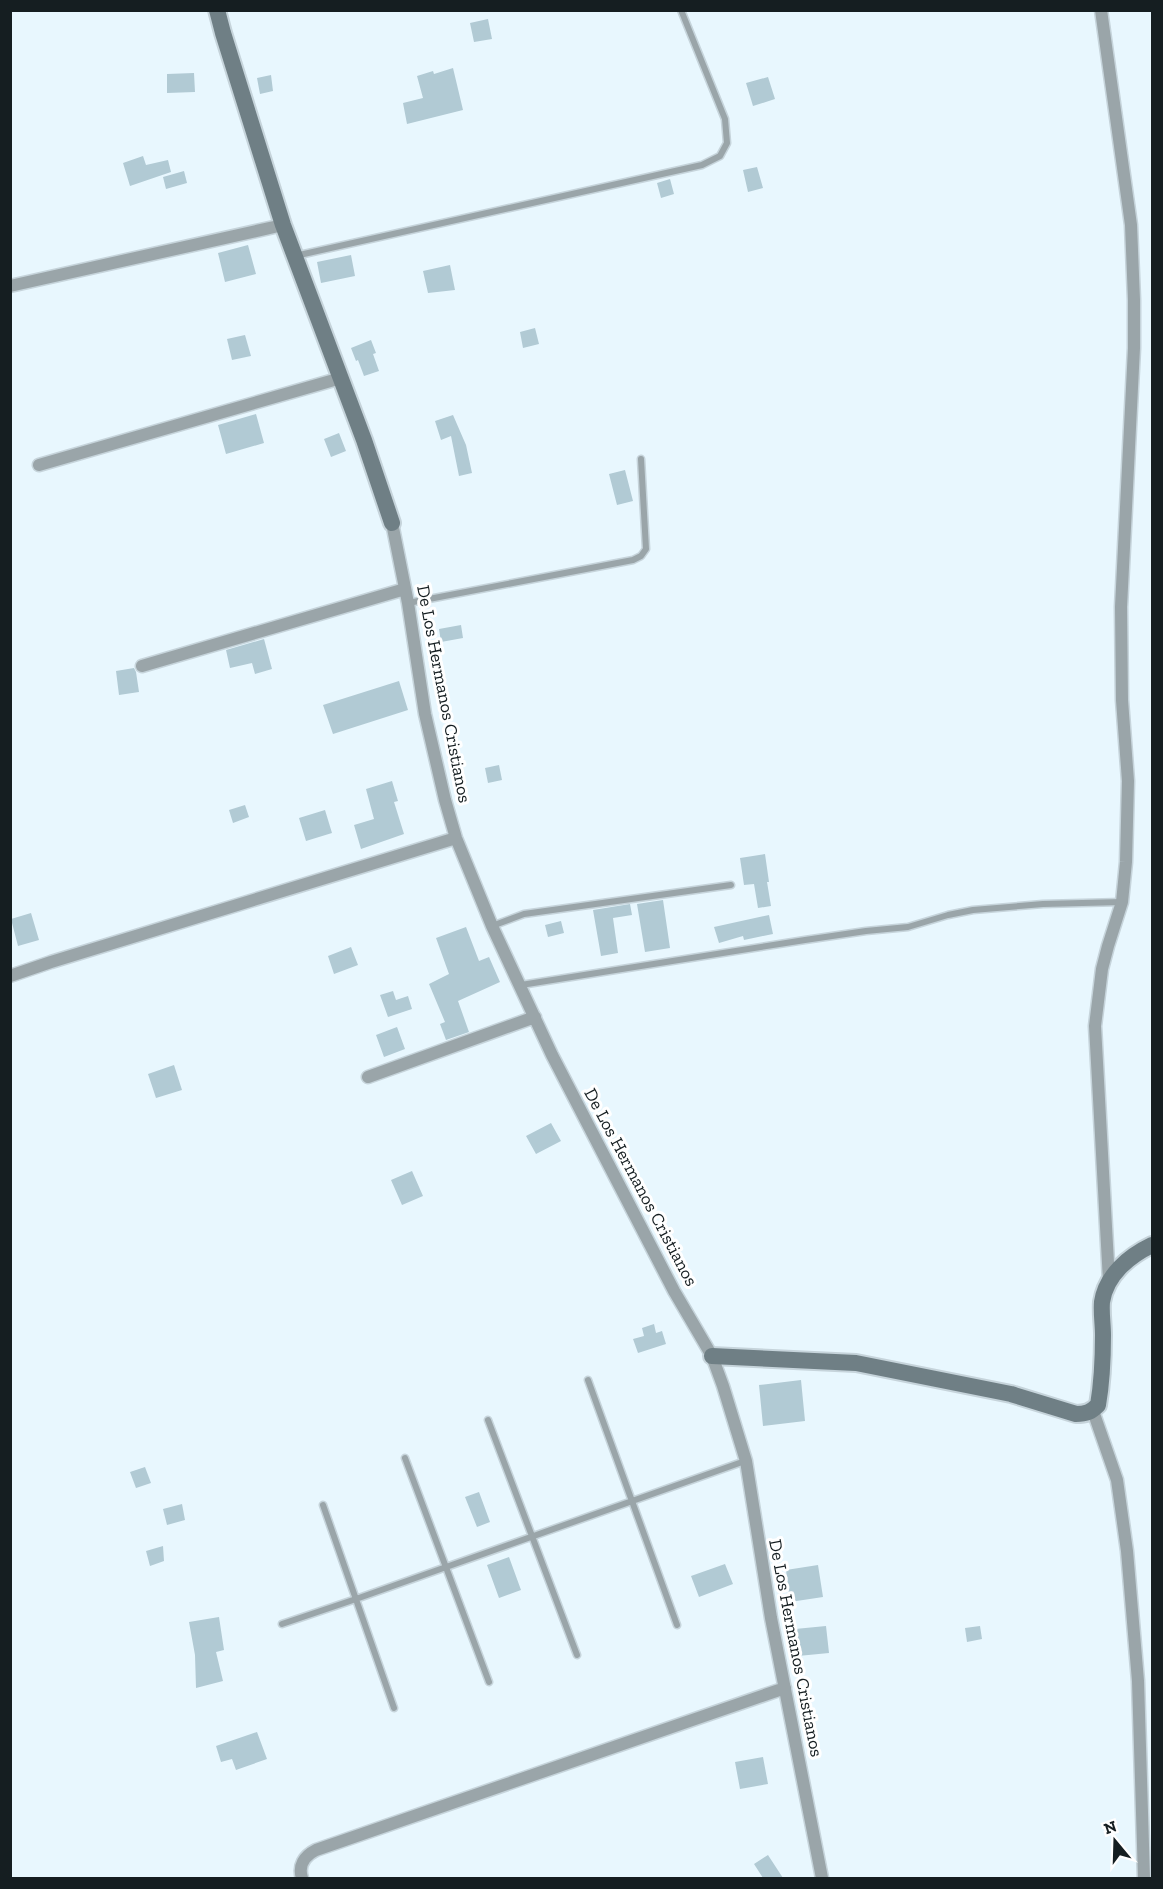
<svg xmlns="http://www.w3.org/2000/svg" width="1163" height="1889" viewBox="0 0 1163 1889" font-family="'Zilla Slab',serif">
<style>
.building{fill:#b1cad4}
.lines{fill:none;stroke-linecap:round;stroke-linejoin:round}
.lane-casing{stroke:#c6d4db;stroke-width:9}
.street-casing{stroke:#c6d4db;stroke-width:15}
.secondary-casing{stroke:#c6d4db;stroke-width:20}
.lane{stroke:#9aa5a9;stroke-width:6}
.street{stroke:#9aa5a9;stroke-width:12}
.secondary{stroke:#6f7f85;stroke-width:16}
.labels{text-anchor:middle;stroke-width:6;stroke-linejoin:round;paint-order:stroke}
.street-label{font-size:18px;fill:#151e21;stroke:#fff}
</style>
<rect width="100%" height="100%" fill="#e8f7fe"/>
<path class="building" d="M 488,19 L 492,39 L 474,42 L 470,23 Z
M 453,68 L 463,110 L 407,124 L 403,103 L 423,98 L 417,76 L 433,71 L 434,74 Z
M 194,73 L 195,92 L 167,93 L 167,74 Z
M 271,75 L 273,91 L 260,94 L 257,78 Z
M 768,77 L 775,99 L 753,106 L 746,83 Z
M 143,156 L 146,165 L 168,160 L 171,172 L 130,186 L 123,163 Z
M 757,167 L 763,188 L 748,192 L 743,170 Z
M 184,171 L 187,183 L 166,189 L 163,177 Z
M 670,179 L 674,194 L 661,198 L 657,183 Z
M 248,245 L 256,274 L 225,282 L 218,253 Z
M 351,255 L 355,276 L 321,283 L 317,262 Z
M 450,265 L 455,290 L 428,293 L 423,271 Z
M 535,328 L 539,344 L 523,348 L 520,332 Z
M 245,335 L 251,356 L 232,360 L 227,339 Z
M 371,340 L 376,353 L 373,354 L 379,371 L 364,376 L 358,360 L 356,361 L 351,348 Z
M 256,414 L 264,443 L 226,454 L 218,425 Z
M 453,415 L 466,445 L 472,473 L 459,476 L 451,436 L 441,440 L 435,421 Z
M 339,433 L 346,451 L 331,457 L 324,439 Z
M 625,470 L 633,501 L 617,505 L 609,474 Z
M 461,625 L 463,638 L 441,642 L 439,629 Z
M 264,639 L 272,669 L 255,674 L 252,663 L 230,668 L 226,650 Z
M 134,668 L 136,672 L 139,692 L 119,695 L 116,671 Z
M 399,681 L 408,710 L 333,734 L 323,705 Z
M 499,765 L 502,780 L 488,783 L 485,768 Z
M 392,781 L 398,801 L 394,802 L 404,834 L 361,849 L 354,825 L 374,819 L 366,789 Z
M 245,805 L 249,817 L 233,823 L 229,810 Z
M 325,810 L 332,833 L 306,841 L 299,818 Z
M 765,854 L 769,882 L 767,882 L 771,906 L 758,908 L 754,884 L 744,885 L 740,858 Z
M 663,900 L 670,948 L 645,952 L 637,904 Z
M 630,904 L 632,915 L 613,918 L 618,953 L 601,956 L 593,910 Z
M 31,913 L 39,940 L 18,946 L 11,919 Z
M 769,915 L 773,934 L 744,940 L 743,936 L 719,943 L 714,927 Z
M 561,921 L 564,933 L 548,937 L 545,925 Z
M 466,927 L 479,961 L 489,957 L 500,982 L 458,1001 L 469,1032 L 446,1040 L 440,1024 L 445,1022 L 429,984 L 449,974 L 436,938 Z
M 351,947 L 358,965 L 334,974 L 328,956 Z
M 393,991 L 396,1000 L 408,996 L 412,1009 L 388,1017 L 380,995 Z
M 397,1027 L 405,1049 L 384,1057 L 376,1035 Z
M 174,1065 L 182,1090 L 156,1098 L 148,1074 Z
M 551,1123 L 561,1141 L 536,1154 L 526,1136 Z
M 412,1171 L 423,1196 L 402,1205 L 391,1180 Z
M 654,1324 L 656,1333 L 662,1331 L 666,1344 L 638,1353 L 633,1339 L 644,1336 L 642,1328 Z
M 801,1380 L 805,1421 L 763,1426 L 759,1385 Z
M 145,1467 L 151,1483 L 136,1488 L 130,1472 Z
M 479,1492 L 490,1522 L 477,1527 L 465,1497 Z
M 182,1504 L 185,1520 L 167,1525 L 163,1509 Z
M 163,1546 L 164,1561 L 150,1566 L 146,1551 Z
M 509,1557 L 521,1590 L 499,1598 L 487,1565 Z
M 725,1564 L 733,1584 L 699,1597 L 691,1576 Z
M 818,1565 L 823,1597 L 790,1602 L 786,1570 Z
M 219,1617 L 224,1650 L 216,1652 L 223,1681 L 196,1688 L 195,1655 L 189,1622 Z
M 826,1626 L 829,1653 L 798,1656 L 795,1629 Z
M 980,1626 L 982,1639 L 967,1642 L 965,1628 Z
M 257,1732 L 267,1759 L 236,1770 L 232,1759 L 221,1762 L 216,1746 Z
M 763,1757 L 768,1784 L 740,1789 L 735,1762 Z
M 768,1855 L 783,1878 L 763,1878 L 754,1864 Z"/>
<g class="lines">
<g class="lane-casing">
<path id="lane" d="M 295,256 L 702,165 L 720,156 L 727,143 L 725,119 L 681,10
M 408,603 L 633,560 L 641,556 L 646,549 L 641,459
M 492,926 L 524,914 L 731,885
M 521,985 L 805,940 L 866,931 L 908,927 L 948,915 L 973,910 L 1043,904 L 1122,902
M 588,1380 L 677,1625
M 488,1420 L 577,1655
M 405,1458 L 489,1682
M 323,1505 L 394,1708
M 282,1624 L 356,1599 L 745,1461"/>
</g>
<g class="street-casing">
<path id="street" d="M 1101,10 L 1131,225 L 1134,300 L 1134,348 L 1121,607 L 1122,700 L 1128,781 L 1126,862 L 1122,902 L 1108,946 L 1102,969 L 1095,1026 L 1109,1281
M 10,286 L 283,225
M 39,465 L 341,378
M 392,523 L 408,603 L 425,714 L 445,800 L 456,838 L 492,926 L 552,1055 L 674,1291 L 712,1356 L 723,1386 L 746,1461 L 771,1618 L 822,1878
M 142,666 L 405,589
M 10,976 L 51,962 L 456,838
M 368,1077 L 535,1017
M 1093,1411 L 1117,1480 L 1127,1551 L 1138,1681 L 1144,1878
M 302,1878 C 298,1866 304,1856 316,1850 L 785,1688"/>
</g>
<g class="secondary-casing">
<path id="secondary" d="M 217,10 L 223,33 L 283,225 L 364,440 L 392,523
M 712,1356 L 856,1363 L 1011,1394 L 1076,1414 C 1086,1414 1091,1412 1098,1405 C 1102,1382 1103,1358 1103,1335 C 1103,1324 1101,1313 1102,1302 C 1106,1275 1129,1256 1152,1245"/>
</g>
<use href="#lane" class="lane"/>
<use href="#street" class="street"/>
<use href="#secondary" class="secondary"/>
</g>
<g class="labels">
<g class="street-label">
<text transform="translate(444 694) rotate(79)" y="6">De Los Hermanos Cristianos</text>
<text transform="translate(641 1187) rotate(62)" y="6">De Los Hermanos Cristianos</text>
<text transform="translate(796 1648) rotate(79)" y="6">De Los Hermanos Cristianos</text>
</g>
</g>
<rect width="1163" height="1889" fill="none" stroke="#151e21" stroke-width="24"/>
<g transform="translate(1115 1841) rotate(341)" stroke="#ffffff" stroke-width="4.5" paint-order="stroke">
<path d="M0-4.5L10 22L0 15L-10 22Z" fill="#151e21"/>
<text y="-9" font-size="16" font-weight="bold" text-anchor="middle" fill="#151e21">N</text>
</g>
</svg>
